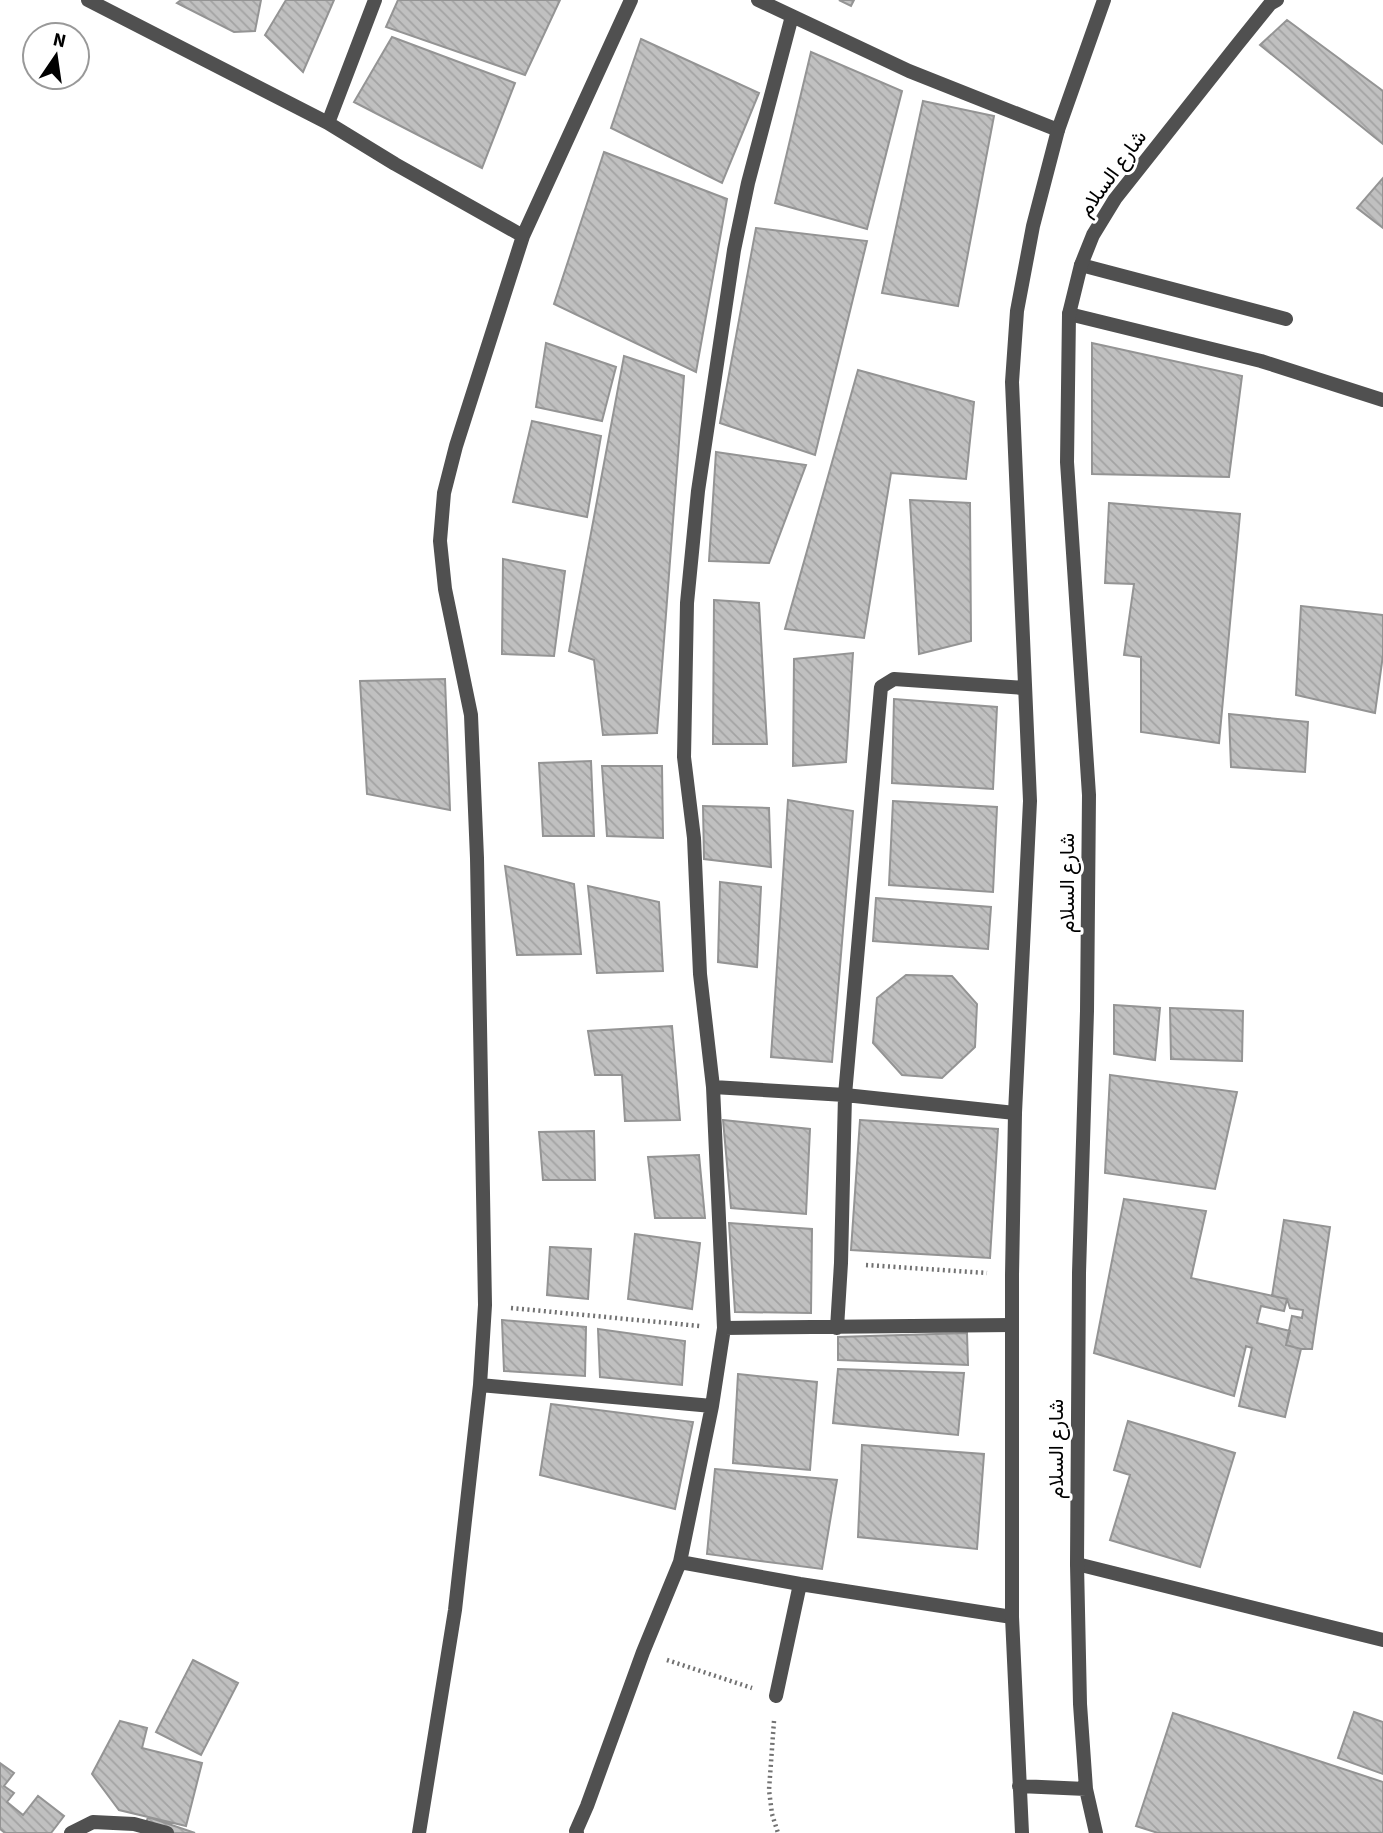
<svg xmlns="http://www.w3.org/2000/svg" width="1383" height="1833" viewBox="0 0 1383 1833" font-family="'Source Sans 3',Vazirmatn,sans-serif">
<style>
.building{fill:url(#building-back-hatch);stroke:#949494;stroke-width:2}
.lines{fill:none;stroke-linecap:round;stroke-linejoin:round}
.path{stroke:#727272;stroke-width:4.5;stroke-dasharray:2 3.5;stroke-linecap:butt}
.service{stroke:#505050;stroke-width:14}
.minor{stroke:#505050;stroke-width:14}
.tertiary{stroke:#505050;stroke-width:14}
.labels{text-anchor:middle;stroke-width:6;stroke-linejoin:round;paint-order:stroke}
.street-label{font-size:21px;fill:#000;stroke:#fff}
</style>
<defs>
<pattern id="building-back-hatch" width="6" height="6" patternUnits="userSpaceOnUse" patternTransform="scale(1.75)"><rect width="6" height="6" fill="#c0c0c0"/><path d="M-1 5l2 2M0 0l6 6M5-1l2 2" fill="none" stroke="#a3a3a3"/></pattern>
</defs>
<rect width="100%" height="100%" fill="#fff"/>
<path class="building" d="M 181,0 L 261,0 L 255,31 L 234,32 L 177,3 Z
M 286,0 L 334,0 L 303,72 L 265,35 Z
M 398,0 L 560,0 L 525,75 L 386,27 Z
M 839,0 L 854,0 L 851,6 Z
M 1287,20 L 1383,91 L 1383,144 L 1260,45 Z
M 392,37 L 515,83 L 482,168 L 354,102 Z
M 641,39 L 759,93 L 722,183 L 611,128 Z
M 811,52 L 902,91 L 867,229 L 775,203 Z
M 923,101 L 994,116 L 958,306 L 882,293 Z
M 604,152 L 727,199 L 696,372 L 554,304 Z
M 1383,178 L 1383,228 L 1357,208 Z
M 756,228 L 867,241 L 815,455 L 720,423 Z
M 546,343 L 616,367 L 602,421 L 536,407 Z
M 1092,343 L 1242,376 L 1229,477 L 1092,474 Z
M 624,356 L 684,376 L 657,733 L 603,735 L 594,660 L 569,651 Z
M 858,370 L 974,402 L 966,479 L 891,473 L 864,638 L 785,629 Z
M 532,421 L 601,436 L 587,517 L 513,502 Z
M 716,452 L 806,465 L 769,563 L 709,561 Z
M 910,500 L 970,503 L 971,641 L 919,654 Z
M 1109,503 L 1240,514 L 1219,743 L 1141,732 L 1141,657 L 1124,655 L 1134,584 L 1105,583 Z
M 503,559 L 565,571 L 554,656 L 502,654 Z
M 714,600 L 759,603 L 767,744 L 713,744 Z
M 1301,606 L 1383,615 L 1383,655 L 1375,713 L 1296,695 Z
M 853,653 L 846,762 L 793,766 L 794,659 Z
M 445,679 L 450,810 L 367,794 L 360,681 Z
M 894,699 L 997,707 L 993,789 L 892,783 Z
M 1229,714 L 1308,722 L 1305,772 L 1231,767 Z
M 591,761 L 594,836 L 543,836 L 539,763 Z
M 602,766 L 662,766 L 663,838 L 607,836 Z
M 788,800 L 853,811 L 832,1062 L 771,1057 Z
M 893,801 L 997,807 L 993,892 L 889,885 Z
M 703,806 L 769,808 L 771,867 L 704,859 Z
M 505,866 L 574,884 L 581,954 L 517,955 Z
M 720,882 L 761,887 L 757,967 L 718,962 Z
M 588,886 L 659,902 L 663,971 L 597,973 Z
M 876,898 L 991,907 L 988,949 L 873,941 Z
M 906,975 L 952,976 L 977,1004 L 975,1047 L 942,1078 L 902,1075 L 873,1043 L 877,998 Z
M 1114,1005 L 1160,1008 L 1155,1060 L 1114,1054 Z
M 1170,1008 L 1243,1011 L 1242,1061 L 1171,1059 Z
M 672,1026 L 680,1120 L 625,1121 L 622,1075 L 595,1075 L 588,1031 Z
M 1110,1075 L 1237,1092 L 1215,1189 L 1105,1173 Z
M 723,1120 L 810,1129 L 806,1214 L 731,1208 Z
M 860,1120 L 998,1129 L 990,1258 L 851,1250 Z
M 594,1131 L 595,1180 L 543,1180 L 539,1132 Z
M 699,1155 L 705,1218 L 655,1218 L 648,1157 Z
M 1124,1199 L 1206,1211 L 1191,1278 L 1287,1299 L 1284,1311 L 1261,1306 L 1257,1323 L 1290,1331 L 1286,1345 L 1301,1349 L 1285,1417 L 1239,1406 L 1252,1348 L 1246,1346 L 1234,1396 L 1094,1353 Z
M 1284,1220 L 1330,1227 L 1312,1349 L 1301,1349 L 1286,1345 L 1292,1316 L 1302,1318 L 1303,1310 L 1290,1308 L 1287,1299 L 1272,1296 Z
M 729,1223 L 812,1229 L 811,1313 L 735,1312 Z
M 635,1234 L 700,1243 L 692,1309 L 628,1299 Z
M 550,1247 L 591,1249 L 588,1299 L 547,1295 Z
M 502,1320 L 586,1327 L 585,1376 L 504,1371 Z
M 598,1329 L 685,1341 L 682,1385 L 600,1377 Z
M 967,1333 L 968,1365 L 838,1360 L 838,1337 Z
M 838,1369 L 964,1373 L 958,1435 L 833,1423 Z
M 738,1374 L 817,1382 L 810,1470 L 733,1463 Z
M 551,1404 L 693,1422 L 675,1509 L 540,1475 Z
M 1128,1421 L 1235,1453 L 1200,1567 L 1110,1540 L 1130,1475 L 1114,1470 Z
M 862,1445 L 984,1454 L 977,1549 L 858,1537 Z
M 715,1469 L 837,1480 L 822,1569 L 707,1554 Z
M 193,1660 L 238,1683 L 201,1755 L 156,1732 Z
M 1354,1712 L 1383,1722 L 1383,1774 L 1338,1758 Z
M 1173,1713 L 1383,1782 L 1383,1833 L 1158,1833 L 1136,1826 Z
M 120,1721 L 147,1728 L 142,1748 L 202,1763 L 186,1826 L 119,1810 L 92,1774 Z
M 0,1763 L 14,1773 L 4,1786 L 14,1793 L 7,1802 L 23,1815 L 38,1796 L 64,1816 L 51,1833 L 5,1833 L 0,1829 Z
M 148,1817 L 195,1833 L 143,1833 Z"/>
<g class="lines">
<path class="path" d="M 866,1265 L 987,1273
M 511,1308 L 700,1326
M 667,1660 L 752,1688
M 774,1721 L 769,1790 L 772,1814 L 778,1833"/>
<path class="service" d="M 1081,265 L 1286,319"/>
<path class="minor" d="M 88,0 L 328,123 L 395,164 L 523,236
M 758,0 L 909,71 L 1058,130
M 792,16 L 748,183 L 734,250 L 698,491 L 687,603 L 684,757 L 694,838 L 700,974 L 713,1087 L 845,1095 L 1015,1113
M 328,123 L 375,0
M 1069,314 L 1261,361 L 1383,400
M 724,1328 L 1012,1325
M 837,1328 L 841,1263 L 845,1095 L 881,687 L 894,679 L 1025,688
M 480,1385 L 712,1406
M 680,1562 L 800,1584 L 1012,1617
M 1077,1564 L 1383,1640
M 776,1696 L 800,1584
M 71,1833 L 93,1822 L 134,1824 L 167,1833
M 419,1833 L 455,1610 L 480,1385 L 485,1305 L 477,858 L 471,715 L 445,589 L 440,541 L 444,493 L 456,446 L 523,236 L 631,0
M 577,1833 L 576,1831 L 587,1806 L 643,1652 L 680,1562 L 712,1406 L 724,1328 L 713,1087"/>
<path class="tertiary" d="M 1019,1786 L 1086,1789
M 1022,1833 L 1012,1617 L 1012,1275 L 1015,1113 L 1030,801 L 1012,382 L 1017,311 L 1033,226 L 1058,130 L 1104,0
M 1096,1833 L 1086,1789 L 1080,1704 L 1077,1564 L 1079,1273 L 1087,1011 L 1089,795 L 1067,462 L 1069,314 L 1081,265 L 1093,235 L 1115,199 L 1237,45 L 1270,4 L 1277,0"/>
</g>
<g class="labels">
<g class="street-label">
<text transform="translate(1112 173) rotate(-54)" y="7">شارع السلام</text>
<text transform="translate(1067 883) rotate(-90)" y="7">شارع السلام</text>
<text transform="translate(1056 1449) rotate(-90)" y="7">شارع السلام</text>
</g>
</g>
<g transform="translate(56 56) rotate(13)"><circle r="33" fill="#ffffff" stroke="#999999" stroke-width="2"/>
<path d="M0-5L12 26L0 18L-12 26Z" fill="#000000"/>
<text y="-10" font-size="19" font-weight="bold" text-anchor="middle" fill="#000000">N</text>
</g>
</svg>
